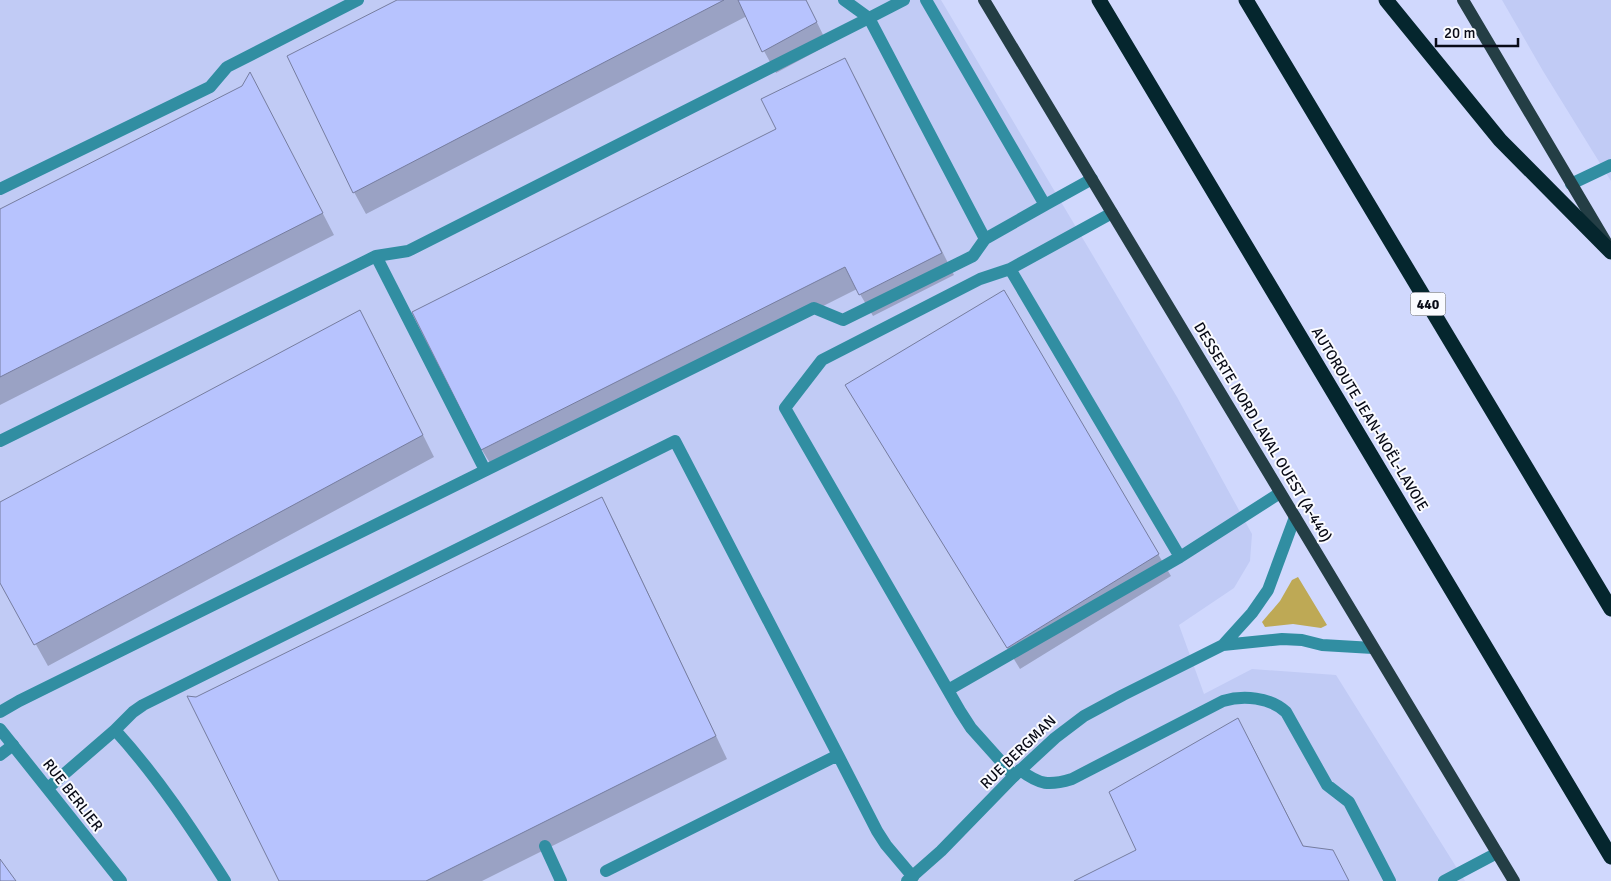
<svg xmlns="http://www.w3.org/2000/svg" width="1611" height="881" viewBox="0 0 1611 881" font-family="Signika,sans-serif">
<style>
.built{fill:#c1cbf5}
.green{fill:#bea955}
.shadow{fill:#0003}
.building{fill:#b7c3fe;stroke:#767d9f}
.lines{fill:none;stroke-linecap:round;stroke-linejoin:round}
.lane{stroke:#318ea2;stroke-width:12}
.street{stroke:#318ea2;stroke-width:12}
.primary{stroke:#243e45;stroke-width:12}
.highway{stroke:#05262e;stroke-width:15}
.labels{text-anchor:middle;stroke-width:4;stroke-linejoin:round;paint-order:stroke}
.shield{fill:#fafbff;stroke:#51535d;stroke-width:1}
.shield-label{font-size:14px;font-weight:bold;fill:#090b17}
.street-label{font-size:15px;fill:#090b17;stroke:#fafbff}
</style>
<rect width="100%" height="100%" fill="#d0d8fd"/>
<path class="built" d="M 0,0 L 941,0 L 1177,397 L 1252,534 L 1250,561 L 1234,588 L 1179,625 L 1204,694 L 1252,669 L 1336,675 L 1465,881 L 0,881 Z
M 1502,0 L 1611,0 L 1611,181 L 1543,71 Z"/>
<path class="green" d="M 1298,577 L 1327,625 L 1321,628 L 1293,624 L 1265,627 L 1262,622 L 1280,601 L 1292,580 Z"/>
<path class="shadow" d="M 399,0 L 806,0 L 828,45 L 776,73 L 764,51 L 747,16 L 366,214 L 354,192 Z
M 844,59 L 857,81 L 954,275 L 873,316 L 857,289 L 495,471 L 482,450 L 414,313 L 777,130 Z
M 243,87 L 262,96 L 334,235 L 0,405 L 0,211 Z
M 1003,292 L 1171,576 L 1020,669 L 859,407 Z
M 360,311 L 372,333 L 434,457 L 48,666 L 0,580 L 0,504 Z
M 602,499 L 614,521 L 727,759 L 482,881 L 280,881 Z
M 1250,741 L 1304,847 L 1349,881 L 1077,881 L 1138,850 Z"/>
<path class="building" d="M 397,0 L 724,0 L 353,193 L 287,56 Z
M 738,0 L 806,0 L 817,22 L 762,52 Z
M 845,58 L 942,253 L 859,295 L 845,267 L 481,450 L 412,312 L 776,129 L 761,99 Z
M 250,72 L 323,213 L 0,377 L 0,209 L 242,86 Z
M 1004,290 L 1159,554 L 1007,648 L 845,385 Z
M 360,310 L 423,435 L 34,645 L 0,583 L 0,502 Z
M 602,497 L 716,736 L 426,881 L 279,881 L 187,696 L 196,697 Z
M 1238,718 L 1303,846 L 1333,850 L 1349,881 L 1074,881 L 1136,850 L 1109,792 Z
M 0,859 L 16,881 L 0,881 Z"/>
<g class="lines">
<path class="lane" d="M 904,0 L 869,18 L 985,239 L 1045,205
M 926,0 L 1045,205 L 1092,179
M 1571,184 L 1611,165
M 0,189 L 210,87 L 227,67 L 358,0
M 1112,213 L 1010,269 L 1180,557 L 1280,493
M 376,256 L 485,470
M 1010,269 L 980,279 L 822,360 L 785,408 L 960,711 L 971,728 L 1014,776
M 0,441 L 376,256 L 408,251 L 869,18 L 844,0
M 948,690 L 1180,557
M 0,712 L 19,701 L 814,308 L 843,320 L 973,256 L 985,239
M 115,730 L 133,712 L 143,705 L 675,441 L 838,755
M 0,755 L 13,745
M 1020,770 C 1040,785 1049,786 1072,779 L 1223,701 C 1243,695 1270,697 1286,712 L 1327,785 L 1349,802 L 1390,881
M 48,788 L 115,730 C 157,776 192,829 225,881
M 545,846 L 561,881
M 606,871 L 838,755 L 877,831 L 886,845 L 913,877
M 1444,881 L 1497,853"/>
<path class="street" d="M 1223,645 L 1252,613 L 1268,590 L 1295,517
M 0,729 L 121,881
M 907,881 L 941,851 L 1014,776 L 1055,738 L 1084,716 L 1123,695 L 1223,645 L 1282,639 L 1302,640 L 1322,645 L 1373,648"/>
<path class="primary" d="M 984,0 L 1514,881
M 1463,0 L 1606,242"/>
<path class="highway" d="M 1099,0 L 1611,857
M 1246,0 L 1611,609
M 1386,0 L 1500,140 L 1611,252"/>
</g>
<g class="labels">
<rect class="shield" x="1410.5" y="292.5" width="35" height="23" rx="4"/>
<g class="shield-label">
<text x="1428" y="309">440</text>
</g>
<g class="street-label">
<text transform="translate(1370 419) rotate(59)" y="5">AUTOROUTE JEAN-NOËL-LAVOIE</text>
<text transform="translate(1263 432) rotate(59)" y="5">DESSERTE NORD LAVAL OUEST (A-440)</text>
<text transform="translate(1018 752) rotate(-44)" y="5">RUE BERGMAN</text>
<text transform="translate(73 795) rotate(52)" y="5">RUE BERLIER</text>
</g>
</g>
<path d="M1436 38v8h82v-8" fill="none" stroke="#090b17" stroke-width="2.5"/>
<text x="1444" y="38" font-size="15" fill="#090b17" stroke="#fafbff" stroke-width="4" paint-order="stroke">20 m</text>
</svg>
